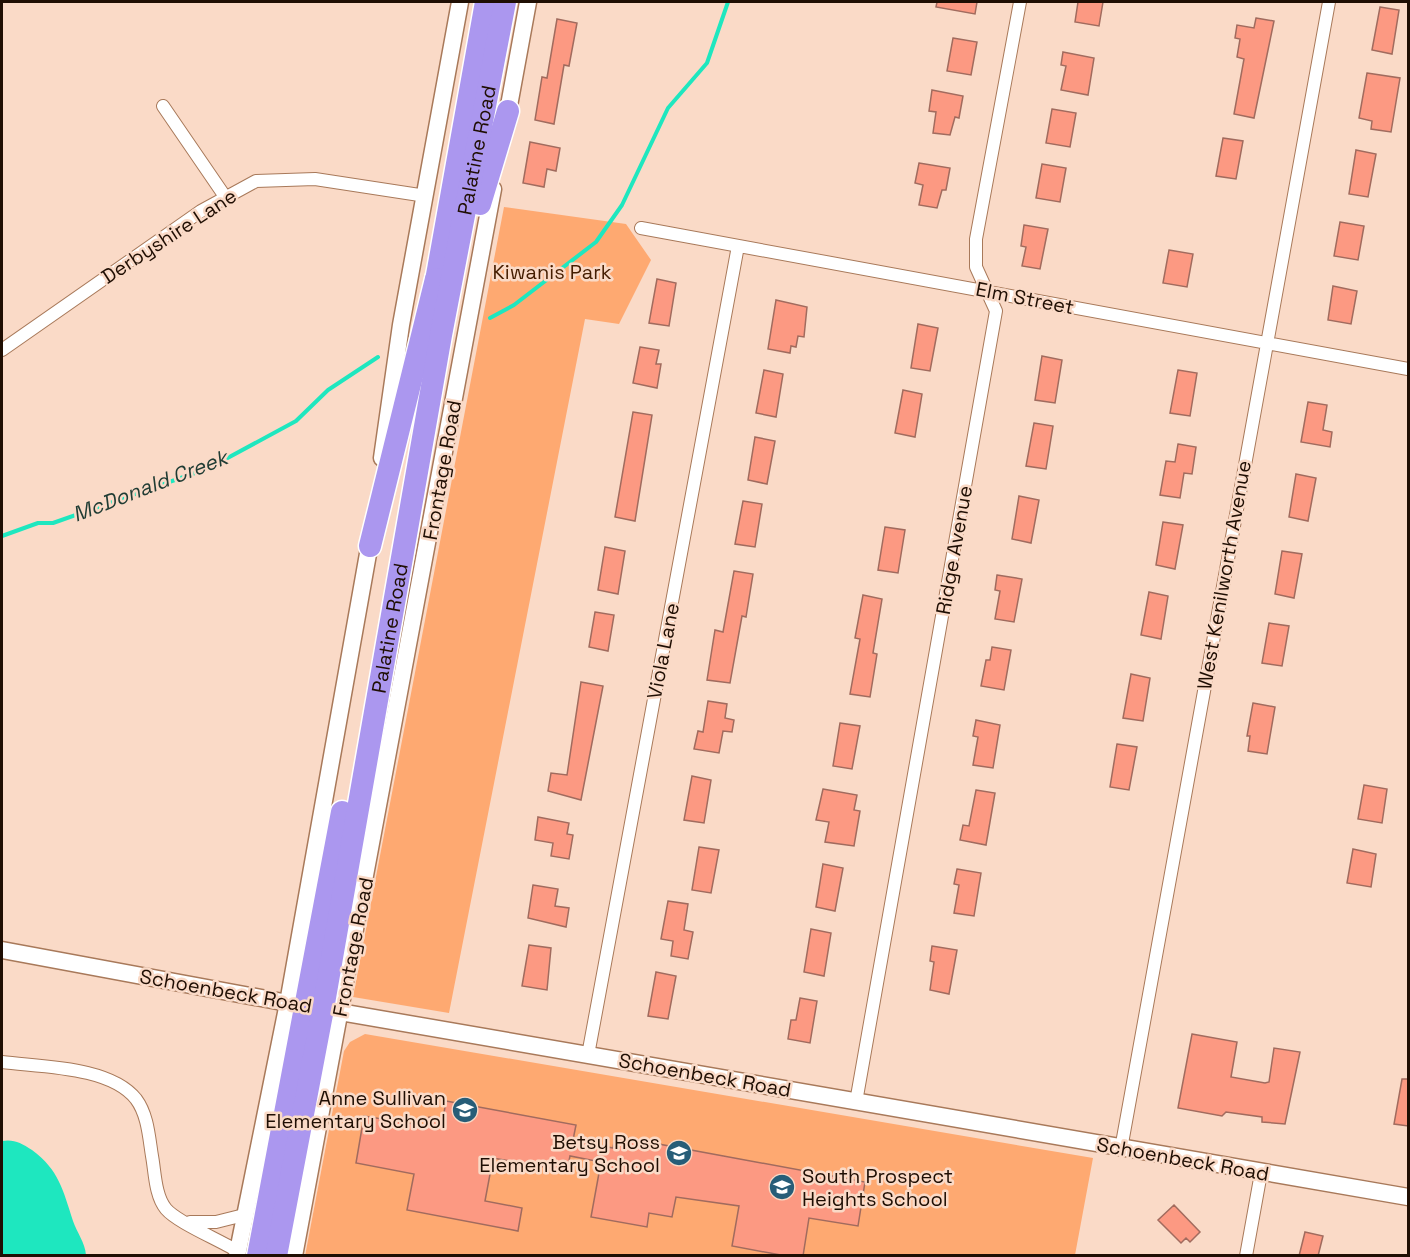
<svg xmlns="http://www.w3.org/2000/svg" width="1410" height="1257" viewBox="0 0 1410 1257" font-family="'Space Grotesk',sans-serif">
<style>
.green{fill:#fea971}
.water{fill:#1ee7bf}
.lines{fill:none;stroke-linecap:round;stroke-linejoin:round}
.stream{stroke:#1ee7bf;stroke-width:4}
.building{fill:#fc9982;stroke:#a16b5e;stroke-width:1.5}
.street-casing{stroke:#a8795a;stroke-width:14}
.secondary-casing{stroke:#a8795a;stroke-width:19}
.highway-casing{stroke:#fff;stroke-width:25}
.street{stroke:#fff;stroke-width:12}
.secondary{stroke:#fff;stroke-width:16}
.highway{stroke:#ab97ef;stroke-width:22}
.labels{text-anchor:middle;stroke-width:5;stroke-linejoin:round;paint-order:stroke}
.street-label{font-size:20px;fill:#1f0e03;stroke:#fadac7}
.park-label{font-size:20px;fill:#451d00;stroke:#fadac7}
.poi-label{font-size:20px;fill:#1f0e03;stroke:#fadac7;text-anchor:end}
.water-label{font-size:21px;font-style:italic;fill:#203c34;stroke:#fadac7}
</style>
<rect width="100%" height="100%" fill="#fadac7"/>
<path class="green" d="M 504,207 L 626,224 L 651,260 L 619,324 L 585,319 L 449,1013 L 353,997 Z
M 365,1034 L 1093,1158 L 1075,1255 L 305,1256 L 344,1051 L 350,1042 Z"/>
<path class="water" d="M 2,1141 C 14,1139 21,1143 32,1150 C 59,1170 63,1190 73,1221 C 77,1233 85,1242 86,1255 L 2,1255 Z"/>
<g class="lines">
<path class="stream" d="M 490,318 L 514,305 L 596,242 L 622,205 L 668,108 L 707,63 L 728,2
M 2,536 L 38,523 L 53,523 L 209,468 L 296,421 L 328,390 L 378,357"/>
</g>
<path class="building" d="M 937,2 L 977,2 L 975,14 L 936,7 Z
M 1078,2 L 1103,2 L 1099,26 L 1075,22 Z
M 1380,7 L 1399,10 L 1392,54 L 1372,50 Z
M 1256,18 L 1274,21 L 1254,118 L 1234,114 L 1244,59 L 1237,57 L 1240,39 L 1235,38 L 1237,25 L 1254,28 Z
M 557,19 L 577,23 L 569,66 L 564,65 L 554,124 L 535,120 L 542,77 L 547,78 Z
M 953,38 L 977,42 L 971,75 L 947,71 Z
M 1063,52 L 1094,58 L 1088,95 L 1061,90 L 1066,66 L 1061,65 Z
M 1367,73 L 1400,78 L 1391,132 L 1371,129 L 1372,121 L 1359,118 Z
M 932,90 L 963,96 L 959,118 L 955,117 L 950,135 L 933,133 L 936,112 L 929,111 Z
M 1052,109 L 1076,113 L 1070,147 L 1046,143 Z
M 1223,138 L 1243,141 L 1236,179 L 1216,176 Z
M 530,142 L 560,148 L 556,171 L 547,169 L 544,187 L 523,183 Z
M 1356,150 L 1376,154 L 1368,197 L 1349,194 Z
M 919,163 L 950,168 L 946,190 L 942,190 L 937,208 L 919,205 L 923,185 L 915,183 Z
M 1042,164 L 1066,168 L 1060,202 L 1036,198 Z
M 1340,222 L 1364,226 L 1358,260 L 1334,256 Z
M 1024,225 L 1048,229 L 1040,269 L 1022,266 L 1026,247 L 1021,246 Z
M 1169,250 L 1193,254 L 1187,287 L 1163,283 Z
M 657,279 L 676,283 L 669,326 L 649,323 Z
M 1333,286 L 1357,291 L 1351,324 L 1328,320 Z
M 776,300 L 807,307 L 804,337 L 798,336 L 796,347 L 791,346 L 790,353 L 768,349 Z
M 918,324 L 938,328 L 930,371 L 911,368 Z
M 640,347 L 659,350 L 656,364 L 661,364 L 657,388 L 633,383 Z
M 1042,356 L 1062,360 L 1055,403 L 1035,400 Z
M 764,370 L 783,374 L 776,417 L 756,413 Z
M 1178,370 L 1197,373 L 1190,416 L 1170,413 Z
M 903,390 L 922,394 L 915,437 L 895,433 Z
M 1308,402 L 1327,405 L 1323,430 L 1332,432 L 1330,447 L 1301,442 Z
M 633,412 L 652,415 L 635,521 L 615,517 Z
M 1034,423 L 1053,426 L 1046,469 L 1026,466 Z
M 755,437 L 775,441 L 767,484 L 748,480 Z
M 1178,444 L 1196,447 L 1192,474 L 1184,473 L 1180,498 L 1160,495 L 1166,461 L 1175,462 Z
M 1296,474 L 1316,478 L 1308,521 L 1289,517 Z
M 1019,496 L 1039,500 L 1031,543 L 1012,539 Z
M 743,501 L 762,504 L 755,547 L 735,544 Z
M 1163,522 L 1183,525 L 1175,569 L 1156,565 Z
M 885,527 L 905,530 L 898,573 L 878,570 Z
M 605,547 L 625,551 L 618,594 L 598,590 Z
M 1282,551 L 1302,554 L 1294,598 L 1275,594 Z
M 734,571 L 753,574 L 746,617 L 742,616 L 730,683 L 707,680 L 715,630 L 723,632 Z
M 997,575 L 1022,579 L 1014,622 L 995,619 L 1000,591 L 995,590 Z
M 1149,592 L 1168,596 L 1161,639 L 1141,635 Z
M 863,595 L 882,599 L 873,653 L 877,654 L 870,697 L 850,694 L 860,639 L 855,638 Z
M 595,612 L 614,615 L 608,651 L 589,647 Z
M 1269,623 L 1289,626 L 1282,666 L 1262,663 Z
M 992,647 L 1011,650 L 1004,690 L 981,686 L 986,660 L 990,660 Z
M 1131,674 L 1150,678 L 1143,721 L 1123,718 Z
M 581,682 L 603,686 L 581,800 L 548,791 L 551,773 L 567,775 Z
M 708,701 L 727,704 L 725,718 L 734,720 L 732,732 L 723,731 L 719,753 L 694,749 L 698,731 L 703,732 Z
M 1253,703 L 1275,707 L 1267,754 L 1248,751 L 1250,736 L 1247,736 Z
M 976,720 L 1000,725 L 993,768 L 973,765 L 978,737 L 973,736 Z
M 840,723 L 860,726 L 852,769 L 833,766 Z
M 1117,744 L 1137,747 L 1129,790 L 1110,787 Z
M 692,776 L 711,780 L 704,823 L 684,820 Z
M 1364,785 L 1387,789 L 1382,823 L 1358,819 Z
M 823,789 L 857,795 L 854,810 L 860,811 L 854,846 L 825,842 L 829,822 L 816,820 Z
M 976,790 L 995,793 L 986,845 L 960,840 L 963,825 L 969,826 Z
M 538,817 L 569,823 L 567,834 L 573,835 L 569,859 L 551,856 L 553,843 L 535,840 Z
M 699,847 L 719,850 L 711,893 L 692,890 Z
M 1353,849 L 1376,854 L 1371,887 L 1347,883 Z
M 823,864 L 843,868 L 835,911 L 816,907 Z
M 957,869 L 981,873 L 974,916 L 954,913 L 959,885 L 954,884 Z
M 533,885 L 558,889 L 555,906 L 569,908 L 566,927 L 528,918 Z
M 668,901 L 688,904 L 684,930 L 693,932 L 688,959 L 671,956 L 673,941 L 661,939 Z
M 811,929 L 831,933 L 824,976 L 804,972 Z
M 529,945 L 551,948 L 547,990 L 522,986 Z
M 932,946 L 957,950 L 949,994 L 930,990 L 934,962 L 930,961 Z
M 656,972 L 676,976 L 668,1019 L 648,1016 Z
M 800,998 L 817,1001 L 810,1043 L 788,1039 L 791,1020 L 796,1020 Z
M 1192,1034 L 1237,1042 L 1231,1077 L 1265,1083 L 1269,1082 L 1274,1048 L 1300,1052 L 1285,1124 L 1262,1122 L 1262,1117 L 1226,1112 L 1222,1116 L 1178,1108 Z
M 1402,1079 L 1408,1079 L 1408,1126 L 1394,1124 Z
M 446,1101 L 576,1125 L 573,1140 L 613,1148 L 615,1136 L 865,1182 L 858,1226 L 809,1218 L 803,1256 L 786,1256 L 732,1246 L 739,1206 L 676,1197 L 672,1217 L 649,1213 L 647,1227 L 591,1217 L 601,1162 L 570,1156 L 567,1171 L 493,1158 L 485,1201 L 522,1208 L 518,1231 L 407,1210 L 414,1174 L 356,1163 L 364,1116 L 426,1126 L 429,1117 L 443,1119 Z
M 1174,1205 L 1200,1232 L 1190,1242 L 1186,1238 L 1181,1243 L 1158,1220 Z
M 1305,1232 L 1323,1236 L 1318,1256 L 1299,1256 Z"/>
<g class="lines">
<g class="street-casing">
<path id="street" d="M 163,106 L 226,198
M 641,228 L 1408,369
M 2,350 L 201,211 L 256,181 L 315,179 L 426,196
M 588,1055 L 738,246
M 2,1062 C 40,1067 110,1066 136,1099 C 148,1115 149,1138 152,1156 C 155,1172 155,1196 166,1209 C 178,1223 220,1240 237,1251
M 856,1102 L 996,311 L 976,267 L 976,239 L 1020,2
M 1121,1149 L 1329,2
M 190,1222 L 216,1222 L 244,1215
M 1246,1256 L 1261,1173"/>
</g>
<g class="secondary-casing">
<path id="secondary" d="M 506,122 L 528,2
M 382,458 L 401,325 L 460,2
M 2,950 L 288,1003 L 1408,1197
M 237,1256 L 288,1003 L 371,537
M 294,1256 L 493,189"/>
</g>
<g class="highway-casing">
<g id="highway">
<path d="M 480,204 L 508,111"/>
<path d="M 434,292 L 486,2"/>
<path d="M 370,546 L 436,279"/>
<path d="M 258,1256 L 342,812"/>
<path id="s1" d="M 276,1256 L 323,1009 L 441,335 L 505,2"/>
</g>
</g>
<use href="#street" class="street"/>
<use href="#secondary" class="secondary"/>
<use href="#highway" class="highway"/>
</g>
<defs>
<g id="school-disc" transform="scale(1.35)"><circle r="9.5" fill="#275d78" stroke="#fadac7"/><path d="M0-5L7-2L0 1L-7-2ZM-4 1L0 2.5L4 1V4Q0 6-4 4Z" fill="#fff"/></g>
</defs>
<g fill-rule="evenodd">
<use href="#school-disc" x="465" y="1110"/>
<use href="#school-disc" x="679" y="1153"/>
<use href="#school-disc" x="782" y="1187"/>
</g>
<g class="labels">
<g class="street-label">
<text dy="7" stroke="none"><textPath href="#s1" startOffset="1124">Palatine Road</textPath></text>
<text transform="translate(169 236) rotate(-33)" y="7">Derbyshire Lane</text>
<text transform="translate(1025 298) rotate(11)" y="7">Elm Street</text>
<text transform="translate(442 470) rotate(-80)" y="7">Frontage Road</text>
<text transform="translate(954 550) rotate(-80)" y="7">Ridge Avenue</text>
<text transform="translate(1224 575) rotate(-80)" y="7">West Kenilworth Avenue</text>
<text dy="7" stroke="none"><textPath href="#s1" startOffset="638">Palatine Road</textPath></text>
<text transform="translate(663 651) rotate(-79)" y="7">Viola Lane</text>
<text transform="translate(353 947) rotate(-79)" y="7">Frontage Road</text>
<text transform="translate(226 991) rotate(10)" y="7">Schoenbeck Road</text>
<text transform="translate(705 1075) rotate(10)" y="7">Schoenbeck Road</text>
<text transform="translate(1183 1159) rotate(10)" y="7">Schoenbeck Road</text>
</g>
<g class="park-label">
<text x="552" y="279">Kiwanis Park</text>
</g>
<g class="poi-label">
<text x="446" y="1105">Anne Sullivan<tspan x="446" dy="23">Elementary School</tspan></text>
<text x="660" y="1149">Betsy Ross<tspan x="660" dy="23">Elementary School</tspan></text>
<text x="802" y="1183" text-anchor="start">South Prospect<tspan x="802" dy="23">Heights School</tspan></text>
</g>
<g class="water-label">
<text transform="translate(150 486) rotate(-21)" y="7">McDonald Creek</text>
</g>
</g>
<rect width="1410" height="1257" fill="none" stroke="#1f0e03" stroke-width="6"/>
</svg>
